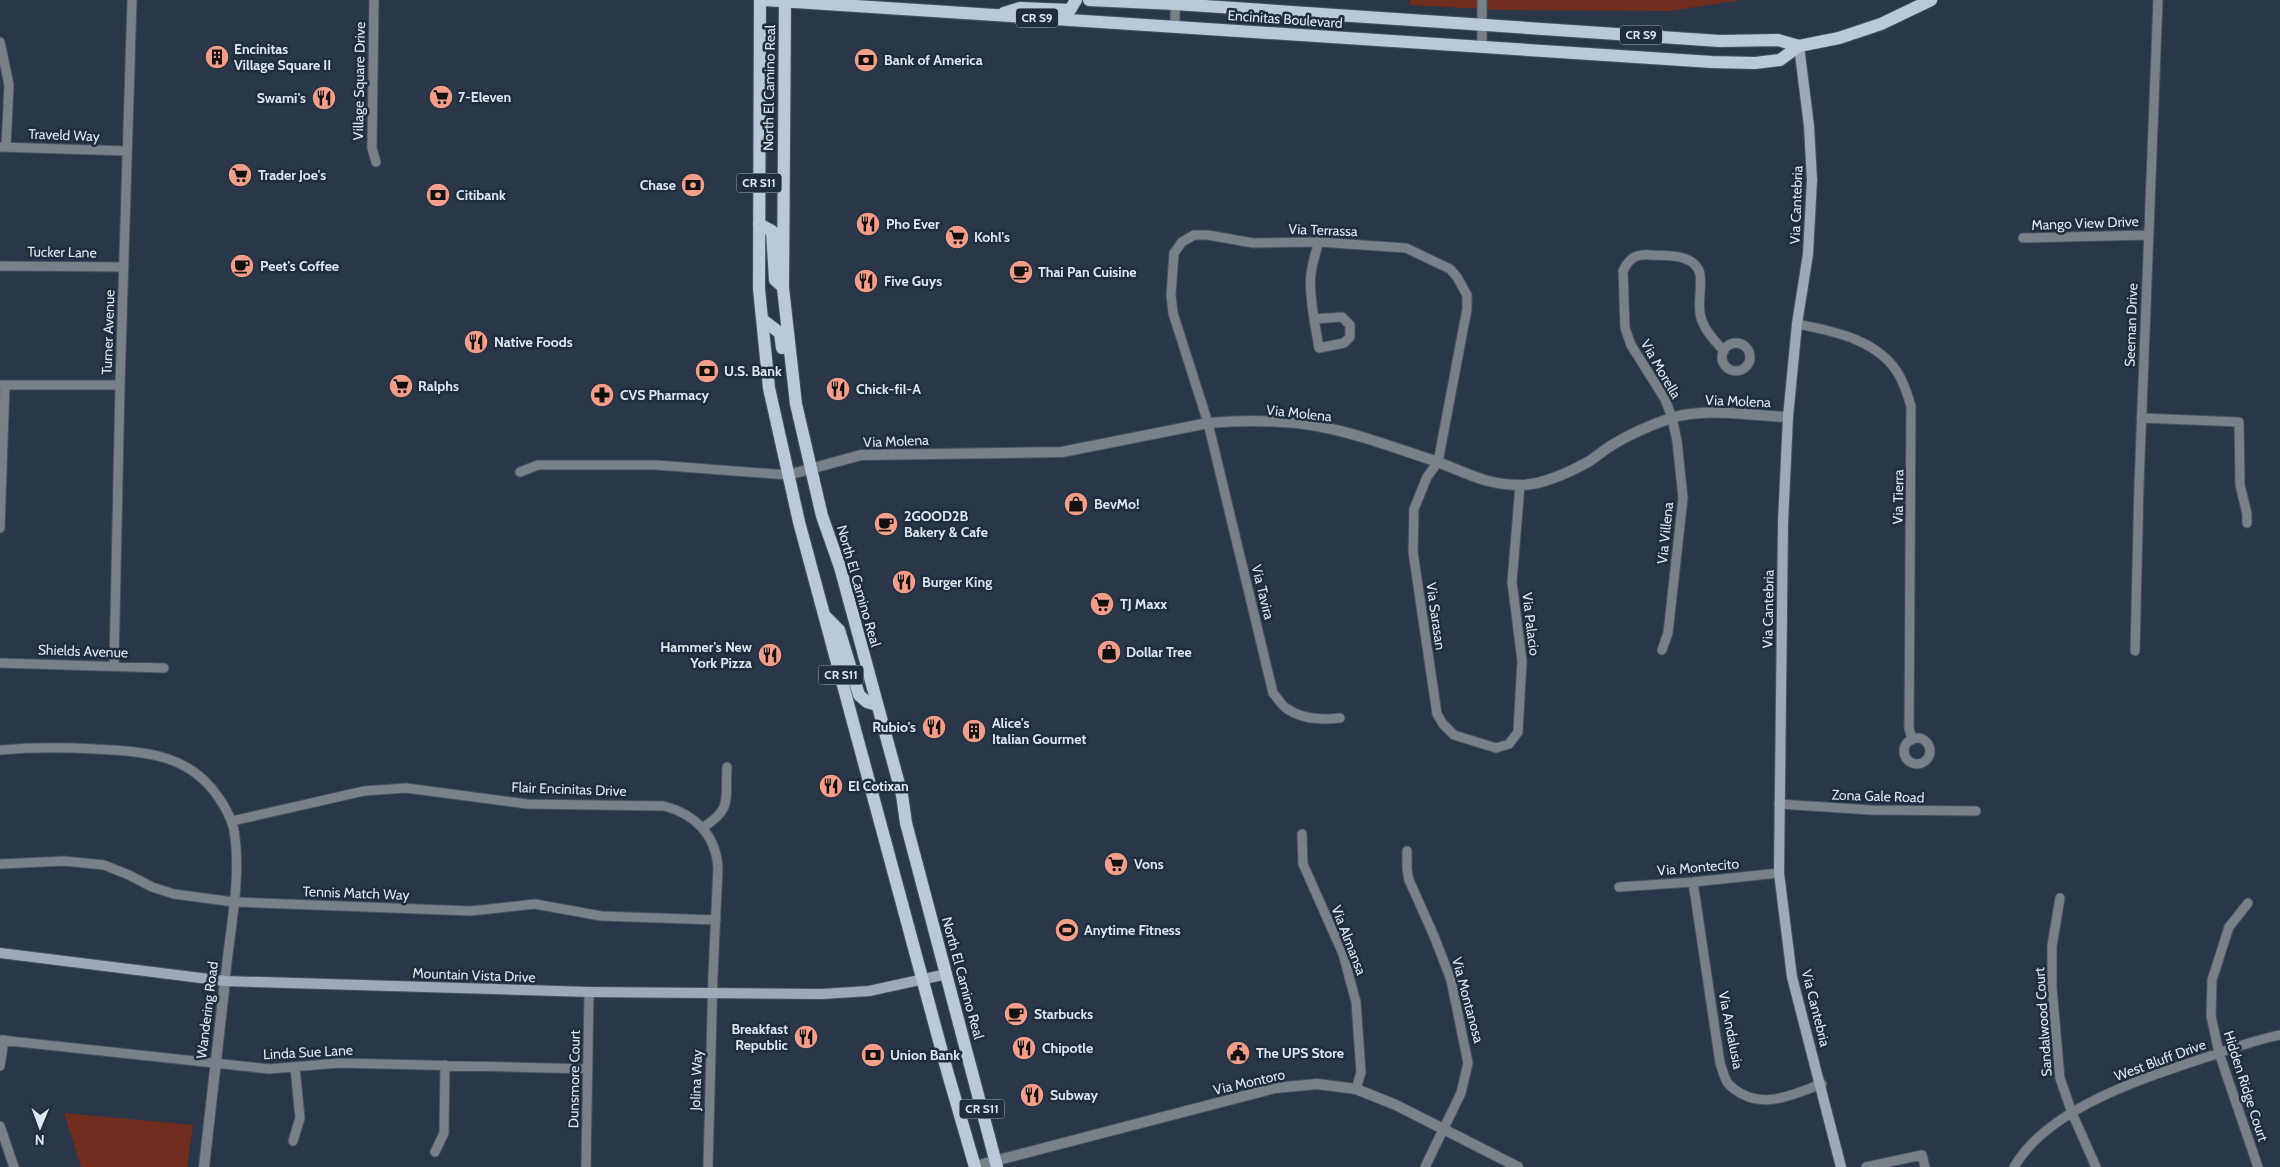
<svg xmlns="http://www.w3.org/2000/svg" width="2280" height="1167" viewBox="0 0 2280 1167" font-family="Cabin,sans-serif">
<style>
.green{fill:#712d1e}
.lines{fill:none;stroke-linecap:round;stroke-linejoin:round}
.minor-casing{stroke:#465363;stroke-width:11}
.tertiary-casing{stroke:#465363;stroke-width:12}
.secondary-casing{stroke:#465363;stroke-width:12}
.primary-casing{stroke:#465363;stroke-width:14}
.minor{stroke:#788088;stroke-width:9}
.tertiary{stroke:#788088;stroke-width:10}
.secondary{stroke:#9da9b7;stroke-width:10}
.primary{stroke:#b9c9da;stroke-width:12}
.labels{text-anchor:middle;stroke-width:5;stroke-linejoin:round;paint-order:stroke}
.shield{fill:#1f2d3d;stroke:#a4aebb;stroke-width:1}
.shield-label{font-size:12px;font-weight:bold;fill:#dde6f1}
.street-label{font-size:14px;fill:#dde6f1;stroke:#1f2d3d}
.poi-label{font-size:14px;font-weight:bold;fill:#dde6f1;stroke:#1f2d3d;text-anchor:start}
</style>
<rect width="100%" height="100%" fill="#293748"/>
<path class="green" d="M 1410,0 L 1741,0 L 1670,11 L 1501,10 L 1410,5 Z
M 64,1113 L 193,1125 L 187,1167 L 81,1167 Z"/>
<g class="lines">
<g class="minor-casing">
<path id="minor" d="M 374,0 L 372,148 L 376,162
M 1175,26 L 1175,0
M 0,42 L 9,85 L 6,147
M 1482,47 L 1482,0
M 0,147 L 127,151
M 2023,238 L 2149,235
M 0,266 L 124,267
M 1342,317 L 1350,325 L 1350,337 L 1344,343 L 1319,348 L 1314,319 Z
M 1314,319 C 1309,286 1308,274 1319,242
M 1797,324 C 1833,331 1881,340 1900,377 C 1905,386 1908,396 1911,406 L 1909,728 L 1912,740
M1722 357a14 14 0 1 1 28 0a14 14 0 1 1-28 0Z
M 0,385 L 120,385
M 2141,418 L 2239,422 L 2240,485 L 2247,514 L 2247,523
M 520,472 L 538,465 L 656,465 L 788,475
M 0,528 L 5,385
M 1662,650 L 1668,633 L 1683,498 L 1677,441 L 1672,418 L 1665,399 L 1631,345 L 1625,328 L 1623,271 C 1629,258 1636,254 1650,255 C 1666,256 1695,253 1700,274 C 1702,286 1698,300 1700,313 C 1702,328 1714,340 1724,351
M 2135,651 L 2139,485 L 2158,0
M 0,663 L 164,668
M 114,665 L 120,385 L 132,0
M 1340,718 C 1323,720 1301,719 1286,708 C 1281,705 1277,697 1273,693 L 1208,423 L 1173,313 L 1171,295 L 1174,253 L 1182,242 L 1194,235 L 1208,235 L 1253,243 L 1319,242 L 1406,248 L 1450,269 L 1457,277 L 1467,295 L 1467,309 L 1438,462 L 1427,477 L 1414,509 L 1413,552 L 1437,714 L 1443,724 L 1454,735 L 1496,748 L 1509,744 L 1518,732 L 1522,661 L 1512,582 L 1520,485
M1904 751a13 13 0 1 1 26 0a13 13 0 1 1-26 0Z
M 0,750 C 32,747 63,747 95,749 C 145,752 189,753 219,798 C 227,810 234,823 235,837 C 241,883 229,934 225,981
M 1779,804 L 1871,810 L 1976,811
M 232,821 L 364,791 L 406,788 L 527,804 L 664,806 C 695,814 716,835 718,868 L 713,974 L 708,1167
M 702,828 C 733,809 725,800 727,767
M 1302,834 L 1303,864 L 1343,954 L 1356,1002 L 1361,1072 L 1356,1089
M 1407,851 L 1407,869 L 1409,880 L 1434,936 L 1451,980 L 1468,1063 L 1461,1093 L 1425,1167
M 0,864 L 64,861 L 104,865 L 129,875 L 152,887 L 174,894 L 234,902 L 471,911 L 535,904 L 601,916 L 716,920
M 1693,882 L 1720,1063 C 1722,1069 1724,1077 1727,1082 C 1731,1088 1737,1091 1742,1094 C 1768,1108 1796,1093 1822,1084
M 1619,887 L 1693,882 L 1779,873
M 2060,898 L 2052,946 L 2052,988 L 2060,1078 L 2072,1113 L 2096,1167
M 2248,903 L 2229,927 L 2212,980 L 2211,1016 L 2219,1053 L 2258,1167
M 0,1040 L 269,1069 L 339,1063 L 588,1069
M 0,1066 L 4,1040
M 0,1126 L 14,1167
M 293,1141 L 300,1118 L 295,1068
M 435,1152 L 444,1133 L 445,1065
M 586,1167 L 589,992
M 1866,1167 L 1922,1155 L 1925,1167
M 2014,1167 C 2049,1107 2144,1078 2207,1057 C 2231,1049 2255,1040 2280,1035"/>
</g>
<g class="tertiary-casing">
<path id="tertiary" d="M 788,475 L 861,455 L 1062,452 L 1208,423 C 1244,420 1282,420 1317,426 C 1355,433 1390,446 1426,458 C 1461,469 1481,485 1520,485 C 1542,485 1568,473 1588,462 C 1596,457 1604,450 1612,445 C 1630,434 1651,425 1671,418 C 1709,407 1749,416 1788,417
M 975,1166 L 1275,1088 L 1317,1084 L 1356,1089 L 1396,1105 L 1518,1167
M 204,1167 L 225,981"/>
</g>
<g class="secondary-casing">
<path id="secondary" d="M 1799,46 L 1809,126 L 1812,180 L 1808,254 L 1797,324 L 1788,417 L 1783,523 L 1779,873 L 1792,977 L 1841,1167
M 0,953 L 225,981 L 589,992 L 822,994 L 869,991 L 947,974"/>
</g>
<g class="primary-casing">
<path id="primary" d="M 760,0 L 759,289 L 769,388 L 799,522 L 948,1074 L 975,1167
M 764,0 L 1712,62 L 1755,63 L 1780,60 L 1799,46 L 1839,38 L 1881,24 L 1931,0
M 785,0 L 783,288 L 796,404 L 822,516 L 840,567 L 902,795 L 906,823 L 997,1167
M 1089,0 L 1175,4 L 1720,41 L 1778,40 L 1799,46
M 1004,13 L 1020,8 L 1070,10 L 1076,0
M 759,224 L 772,231 L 775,280 L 783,287
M 763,320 L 780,333 L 782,348
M 825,616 L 839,630 L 859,695 L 867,702 L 877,705"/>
</g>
<use href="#minor" class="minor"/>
<use href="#tertiary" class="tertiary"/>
<use href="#secondary" class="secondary"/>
<use href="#primary" class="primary"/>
</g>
<defs>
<g id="building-disc" transform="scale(1.25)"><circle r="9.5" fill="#f49e8a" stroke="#1f2d3d"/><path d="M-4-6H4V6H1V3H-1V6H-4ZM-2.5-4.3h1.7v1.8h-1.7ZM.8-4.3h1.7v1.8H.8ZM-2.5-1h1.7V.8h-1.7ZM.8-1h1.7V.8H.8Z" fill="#111"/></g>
<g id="bank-disc" transform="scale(1.25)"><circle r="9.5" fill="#f49e8a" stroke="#1f2d3d"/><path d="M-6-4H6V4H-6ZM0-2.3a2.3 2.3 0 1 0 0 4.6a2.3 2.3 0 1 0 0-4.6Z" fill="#111"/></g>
<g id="supermarket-disc" transform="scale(1.25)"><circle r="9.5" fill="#f49e8a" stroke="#1f2d3d"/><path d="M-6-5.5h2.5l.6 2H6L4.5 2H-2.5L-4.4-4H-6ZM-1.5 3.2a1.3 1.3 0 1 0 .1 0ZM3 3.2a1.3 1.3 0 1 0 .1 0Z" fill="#111"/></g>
<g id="restaurant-disc" transform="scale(1.25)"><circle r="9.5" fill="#f49e8a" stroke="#1f2d3d"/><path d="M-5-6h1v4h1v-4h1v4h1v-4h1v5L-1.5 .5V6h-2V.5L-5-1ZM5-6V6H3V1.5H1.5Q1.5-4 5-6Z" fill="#111"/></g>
<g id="cafe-disc" transform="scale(1.25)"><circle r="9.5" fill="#f49e8a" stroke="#1f2d3d"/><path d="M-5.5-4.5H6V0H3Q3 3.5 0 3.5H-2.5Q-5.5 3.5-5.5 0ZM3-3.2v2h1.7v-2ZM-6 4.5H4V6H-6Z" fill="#111"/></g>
<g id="pharmacy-disc" transform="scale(1.25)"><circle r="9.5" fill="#f49e8a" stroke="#1f2d3d"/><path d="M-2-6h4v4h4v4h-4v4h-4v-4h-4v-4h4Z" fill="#111"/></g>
<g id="shop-disc" transform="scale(1.25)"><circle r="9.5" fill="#f49e8a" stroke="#1f2d3d"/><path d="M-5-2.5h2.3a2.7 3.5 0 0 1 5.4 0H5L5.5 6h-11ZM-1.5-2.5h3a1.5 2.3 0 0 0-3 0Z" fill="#111"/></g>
<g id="stadium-disc" transform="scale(1.25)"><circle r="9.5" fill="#f49e8a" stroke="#1f2d3d"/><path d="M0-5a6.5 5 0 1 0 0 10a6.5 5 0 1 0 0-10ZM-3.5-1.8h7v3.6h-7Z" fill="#111"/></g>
<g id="civic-disc" transform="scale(1.25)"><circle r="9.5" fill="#f49e8a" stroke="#1f2d3d"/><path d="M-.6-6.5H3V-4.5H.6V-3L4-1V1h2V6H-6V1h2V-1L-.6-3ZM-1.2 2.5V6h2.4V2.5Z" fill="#111"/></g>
</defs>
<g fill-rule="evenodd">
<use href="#building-disc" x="217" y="57"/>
<use href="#bank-disc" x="866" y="60"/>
<use href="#supermarket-disc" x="441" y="97"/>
<use href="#restaurant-disc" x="324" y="98"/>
<use href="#supermarket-disc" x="240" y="175"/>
<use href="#bank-disc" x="693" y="185"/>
<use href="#bank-disc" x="438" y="195"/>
<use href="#restaurant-disc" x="868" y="224"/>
<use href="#supermarket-disc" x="957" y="237"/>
<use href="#cafe-disc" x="242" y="266"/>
<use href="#cafe-disc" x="1021" y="272"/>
<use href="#restaurant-disc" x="866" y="281"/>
<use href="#restaurant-disc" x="476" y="342"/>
<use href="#bank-disc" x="707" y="371"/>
<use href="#supermarket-disc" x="401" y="386"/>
<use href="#restaurant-disc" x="838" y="389"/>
<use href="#pharmacy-disc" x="602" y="395"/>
<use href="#shop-disc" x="1076" y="504"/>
<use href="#cafe-disc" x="886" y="524"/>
<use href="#restaurant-disc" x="904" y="582"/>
<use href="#supermarket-disc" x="1102" y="604"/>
<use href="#shop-disc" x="1109" y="652"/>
<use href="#restaurant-disc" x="770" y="655"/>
<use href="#restaurant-disc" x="934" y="727"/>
<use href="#building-disc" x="974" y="731"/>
<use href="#restaurant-disc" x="831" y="786"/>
<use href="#supermarket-disc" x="1116" y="864"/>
<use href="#stadium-disc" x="1067" y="930"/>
<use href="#cafe-disc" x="1016" y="1014"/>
<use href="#restaurant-disc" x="806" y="1037"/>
<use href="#restaurant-disc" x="1024" y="1048"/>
<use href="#civic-disc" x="1238" y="1053"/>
<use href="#bank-disc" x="873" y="1055"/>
<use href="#restaurant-disc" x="1032" y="1095"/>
</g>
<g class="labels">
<g class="shield">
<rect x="1016" y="8.5" width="42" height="19" rx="4"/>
<rect x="1620" y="25.5" width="42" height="19" rx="4"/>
<rect x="736.5" y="173.5" width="45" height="19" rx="4"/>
<rect x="818.5" y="665.5" width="45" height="19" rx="4"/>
<rect x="959.5" y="1099.5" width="45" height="19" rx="4"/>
</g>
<g class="shield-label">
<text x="1037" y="22">CR S9</text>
<text x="1641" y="39">CR S9</text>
<text x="759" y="187">CR S11</text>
<text x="841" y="679">CR S11</text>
<text x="982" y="1113">CR S11</text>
</g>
<g class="street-label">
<text transform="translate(1285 19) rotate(4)" y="5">Encinitas Boulevard</text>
<text transform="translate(359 81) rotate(-89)" y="5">Village Square Drive</text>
<text transform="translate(769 88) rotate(-89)" y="5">North El Camino Real</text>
<text transform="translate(64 135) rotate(2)" y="5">Traveld Way</text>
<text transform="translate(1796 205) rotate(-88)" y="5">Via Cantebria</text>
<text transform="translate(2085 223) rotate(-2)" y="5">Mango View Drive</text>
<text transform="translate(1323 230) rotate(2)" y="5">Via Terrassa</text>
<text transform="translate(62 252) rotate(1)" y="5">Tucker Lane</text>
<text transform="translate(2131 325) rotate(-88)" y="5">Seeman Drive</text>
<text transform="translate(108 332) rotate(-88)" y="5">Turner Avenue</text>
<text transform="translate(1661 369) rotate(60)" y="5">Via Morella</text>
<text transform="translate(1738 401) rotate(2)" y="5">Via Molena</text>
<text transform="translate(1299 413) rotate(6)" y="5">Via Molena</text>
<text transform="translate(896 441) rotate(-2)" y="5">Via Molena</text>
<text transform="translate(1898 497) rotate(-89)" y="5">Via Tierra</text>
<text transform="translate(1665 533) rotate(-84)" y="5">Via Villena</text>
<text transform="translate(859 586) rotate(74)" y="5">North El Camino Real</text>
<text transform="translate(1263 592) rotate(76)" y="5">Via Tavira</text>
<text transform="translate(1768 609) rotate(-89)" y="5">Via Cantebria</text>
<text transform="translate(1436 616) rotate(82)" y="5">Via Sarasan</text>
<text transform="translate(1531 624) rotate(83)" y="5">Via Palacio</text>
<text transform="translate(83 651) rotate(2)" y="5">Shields Avenue</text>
<text transform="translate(569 789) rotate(2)" y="5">Flair Encinitas Drive</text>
<text transform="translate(1878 796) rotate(2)" y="5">Zona Gale Road</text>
<text transform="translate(1698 867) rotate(-5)" y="5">Via Montecito</text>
<text transform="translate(356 893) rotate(2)" y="5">Tennis Match Way</text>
<text transform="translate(1349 940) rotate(69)" y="5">Via Almansa</text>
<text transform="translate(474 975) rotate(2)" y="5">Mountain Vista Drive</text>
<text transform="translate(963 978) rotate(75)" y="5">North El Camino Real</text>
<text transform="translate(1468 1000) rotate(75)" y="5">Via Montanosa</text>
<text transform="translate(1816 1008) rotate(76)" y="5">Via Cantebria</text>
<text transform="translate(207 1010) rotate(-83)" y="5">Wandering Road</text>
<text transform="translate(2043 1022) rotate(-94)" y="5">Sandalwood Court</text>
<text transform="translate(1731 1030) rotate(79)" y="5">Via Andalusia</text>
<text transform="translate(308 1052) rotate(-3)" y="5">Linda Sue Lane</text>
<text transform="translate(2160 1060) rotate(-20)" y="5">West Bluff Drive</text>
<text transform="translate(574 1079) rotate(-89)" y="5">Dunsmore Court</text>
<text transform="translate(696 1080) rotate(-88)" y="5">Jolina Way</text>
<text transform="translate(1249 1082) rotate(-13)" y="5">Via Montoro</text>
<text transform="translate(2246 1086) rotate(72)" y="5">Hidden Ridge Court</text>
</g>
<g class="poi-label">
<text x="234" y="54">Encinitas<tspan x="234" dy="16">Village Square II</tspan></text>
<text x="884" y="65">Bank of America</text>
<text x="458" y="102">7-Eleven</text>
<text x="306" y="103" text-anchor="end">Swami's</text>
<text x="258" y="180">Trader Joe's</text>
<text x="676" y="190" text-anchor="end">Chase</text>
<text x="456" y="200">Citibank</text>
<text x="886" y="229">Pho Ever</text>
<text x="974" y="242">Kohl's</text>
<text x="260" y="271">Peet's Coffee</text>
<text x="1038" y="277">Thai Pan Cuisine</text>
<text x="884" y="286">Five Guys</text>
<text x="494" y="347">Native Foods</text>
<text x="724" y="376">U.S. Bank</text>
<text x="418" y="391">Ralphs</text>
<text x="856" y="394">Chick-fil-A</text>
<text x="620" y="400">CVS Pharmacy</text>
<text x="1094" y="509">BevMo!</text>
<text x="904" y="521">2GOOD2B<tspan x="904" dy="16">Bakery &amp; Cafe</tspan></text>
<text x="922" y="587">Burger King</text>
<text x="1120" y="609">TJ Maxx</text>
<text x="752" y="652" text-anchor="end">Hammer's New<tspan x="752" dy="16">York Pizza</tspan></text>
<text x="1126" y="657">Dollar Tree</text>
<text x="992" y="728">Alice's<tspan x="992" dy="16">Italian Gourmet</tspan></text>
<text x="916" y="732" text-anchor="end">Rubio's</text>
<text x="848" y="791">El Cotixan</text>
<text x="1134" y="869">Vons</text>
<text x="1084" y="935">Anytime Fitness</text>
<text x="1034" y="1019">Starbucks</text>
<text x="788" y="1034" text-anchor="end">Breakfast<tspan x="788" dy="16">Republic</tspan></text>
<text x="1042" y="1053">Chipotle</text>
<text x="1256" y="1058">The UPS Store</text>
<text x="890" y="1060">Union Bank</text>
<text x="1050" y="1100">Subway</text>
</g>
</g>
<g transform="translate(40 1127) rotate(181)" stroke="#1f2d3d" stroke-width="4" paint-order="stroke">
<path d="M0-4L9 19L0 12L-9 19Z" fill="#dde6f1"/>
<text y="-8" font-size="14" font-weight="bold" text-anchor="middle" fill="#dde6f1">N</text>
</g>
</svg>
